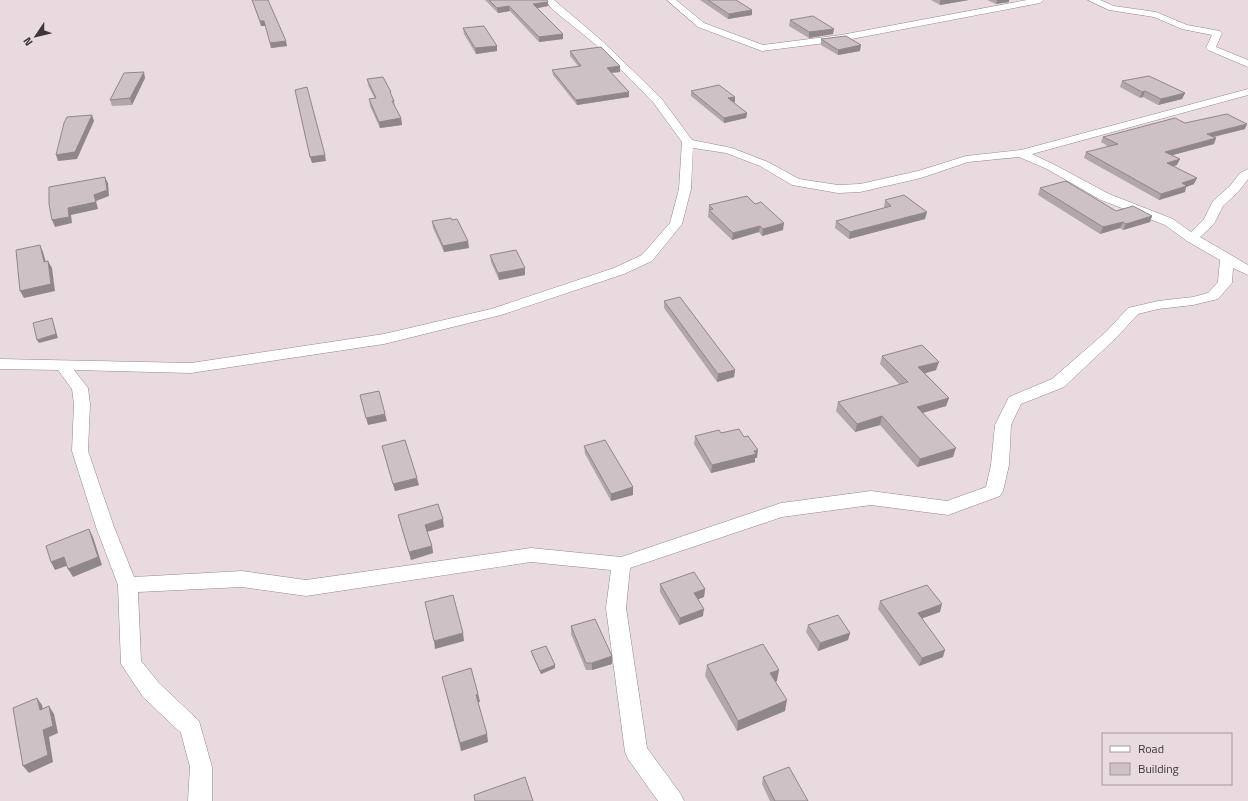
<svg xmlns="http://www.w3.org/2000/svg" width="1248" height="801" viewBox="0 0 1248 801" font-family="'Titillium Web',sans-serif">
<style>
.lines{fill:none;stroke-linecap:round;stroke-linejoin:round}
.minor-casing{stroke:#94888c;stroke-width:1}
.minor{fill:#fff;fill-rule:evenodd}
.wall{fill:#b1a6a9}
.shaded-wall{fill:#90878a}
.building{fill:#cec1c5;stroke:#90878a}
</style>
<rect width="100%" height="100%" fill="#e8dadf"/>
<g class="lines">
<g class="minor-casing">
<path id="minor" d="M 545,0 L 554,0 L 601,40 L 661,98 L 692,140 L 732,148 L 768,162 L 799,179 L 838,185 L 860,184 L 918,171 L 966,156 L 1021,150 L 1248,89 L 1248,95 L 1032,154 L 1055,165 L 1109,194 L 1173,219 L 1191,232 L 1204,219 L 1213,201 L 1230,186 L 1240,173 L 1248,169 L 1248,179 L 1238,192 L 1223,206 L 1214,224 L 1200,237 L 1248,265 L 1248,275 L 1233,268 L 1232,283 L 1218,299 L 1193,305 L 1158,309 L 1138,314 L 1117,337 L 1064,387 L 1021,404 L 1011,425 L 1009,465 L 1003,491 L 1000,496 L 948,515 L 871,505 L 782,517 L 630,568 L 626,608 L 647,748 L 680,793 L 684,801 L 658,801 L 628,759 L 625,752 L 606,608 L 611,570 L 531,562 L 306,596 L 242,587 L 138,592 L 141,661 L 159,683 L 199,721 L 212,767 L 212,801 L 188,801 L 190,767 L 181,733 L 143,697 L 121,664 L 118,585 L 96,527 L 72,451 L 74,404 L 72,389 L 58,370 L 0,369 L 0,359 L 191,363 L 384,334 L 491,309 L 614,268 L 642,255 L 670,223 L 679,189 L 682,142 L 653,102 L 595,44 L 552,9 ZM 693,148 L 726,153 L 760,166 L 792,185 L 838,193 L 860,192 L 921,178 L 968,162 L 1019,157 L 1047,169 L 1101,200 L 1165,225 L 1187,241 L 1220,260 L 1218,282 L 1208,293 L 1193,297 L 1158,301 L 1128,308 L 1107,331 L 1052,379 L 1009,397 L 995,425 L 991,465 L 986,487 L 947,501 L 871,491 L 781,503 L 621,557 L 531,548 L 306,580 L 242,571 L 134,577 L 114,527 L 88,451 L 90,404 L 88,388 L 74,370 L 191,373 L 384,344 L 501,315 L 624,274 L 652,261 L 682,224 L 691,189 Z
M 667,0 L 676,0 L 704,23 L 763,45 L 841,35 L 1027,0 L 1044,0 L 1040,3 L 841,41 L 762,51 L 698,27 Z
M 1088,0 L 1100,0 L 1114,6 L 1156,12 L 1187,25 L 1220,31 L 1222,33 L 1216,47 L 1248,60 L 1248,67 L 1208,50 L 1206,48 L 1212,35 L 1182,29 L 1154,17 L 1109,10 Z"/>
</g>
<use href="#minor" class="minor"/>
</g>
<path class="wall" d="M 252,0 L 269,0 L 268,1 L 287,46 L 271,48 L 266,26 L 261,26 Z
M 485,0 L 547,0 L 548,6 L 537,8 L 563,34 L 563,39 L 539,42 L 510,11 L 498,13 Z
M 700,0 L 736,0 L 752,15 L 728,19 Z
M 931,0 L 969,0 L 940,5 Z
M 987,0 L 1009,0 L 1009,2 L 996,4 Z
M 790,20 L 833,34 L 809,38 L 789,26 Z
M 463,28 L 497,46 L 497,51 L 476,54 L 464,34 Z
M 821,39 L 860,51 L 838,55 L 821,45 Z
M 570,51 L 620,66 L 620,72 L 611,73 L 629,97 L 577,105 L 553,75 L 552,70 L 578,66 L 570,56 Z
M 145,78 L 132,105 L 112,106 L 110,100 Z
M 367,79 L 392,97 L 394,101 L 395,107 L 401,118 L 402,125 L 380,128 L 370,106 L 369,99 L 375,99 L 368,85 Z
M 1122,81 L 1185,93 L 1182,99 L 1158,105 L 1143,97 L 1140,98 L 1120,87 Z
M 691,91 L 735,97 L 735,102 L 733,102 L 747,113 L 746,118 L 724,123 L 691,96 Z
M 1185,123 L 1245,129 L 1214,137 L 1214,144 L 1172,155 L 1177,165 L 1173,166 L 1194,184 L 1186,187 L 1185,192 L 1159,200 L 1084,158 L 1086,152 L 1109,147 L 1101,142 L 1103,137 Z
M 1040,188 L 1116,211 L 1152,216 L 1150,222 L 1123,230 L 1120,228 L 1100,234 L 1038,195 Z
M 885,200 L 925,219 L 849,239 L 835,228 L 836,221 L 885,208 L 884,207 Z
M 709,205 L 783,230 L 762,236 L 759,232 L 732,240 L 708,217 Z
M 432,221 L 469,248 L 444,252 L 433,228 Z
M 490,255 L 525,275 L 499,280 L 491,262 Z
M 664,301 L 735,370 L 734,377 L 717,382 L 664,308 Z
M 882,356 L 936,370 L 925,373 L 949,398 L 946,406 L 923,413 L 953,457 L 917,467 L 880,425 L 855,432 L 836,411 L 838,402 L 900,385 L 880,364 Z
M 721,433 L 757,458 L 755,458 L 755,462 L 711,473 L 694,444 L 695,436 Z
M 382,446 L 419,485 L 395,491 Z
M 584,446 L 633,487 L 633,495 L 611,501 L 585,454 Z
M 398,515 L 444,527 L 427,532 L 432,546 L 433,553 L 411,560 Z
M 660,584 L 705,589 L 704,597 L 698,599 L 703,616 L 679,625 L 660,592 Z
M 880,601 L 940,612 L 922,618 L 943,657 L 919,666 L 878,609 Z
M 808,625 L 850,633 L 848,640 L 818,651 L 806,632 Z
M 571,626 L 612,664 L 592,670 L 586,670 L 571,634 Z
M 531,651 L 555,665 L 555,668 L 541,674 L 532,655 Z
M 707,665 L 777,681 L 776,682 L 785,711 L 737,731 L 705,676 Z
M 442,677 L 478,694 L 480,702 L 478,702 L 488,742 L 461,751 Z
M 763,777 L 808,801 L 770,801 L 762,784 Z"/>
<path class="shaded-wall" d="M 940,0 L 969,0 L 940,5 Z
M 997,0 L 1009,0 L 1009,2 L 996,4 Z
M 548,2 L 548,6 L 533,9 L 533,4 Z
M 509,6 L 510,11 L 498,13 L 497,8 Z
M 752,10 L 752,15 L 728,19 L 729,14 Z
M 260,21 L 264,21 L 266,26 L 261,26 Z
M 834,29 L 833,34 L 809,38 L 809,32 Z
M 563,34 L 563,39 L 539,42 L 539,37 Z
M 286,41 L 287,46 L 271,48 L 270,43 Z
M 861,45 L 860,51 L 838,55 L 838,50 Z
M 497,46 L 497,51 L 476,54 L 475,48 Z
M 620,66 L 620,72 L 607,73 L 607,68 Z
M 144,72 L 145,78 L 132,105 L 130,98 Z
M 1145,91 L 1143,97 L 1140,98 L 1142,92 Z
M 629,92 L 629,97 L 577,105 L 576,100 Z
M 1185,93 L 1182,99 L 1158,105 L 1161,99 Z
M 735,97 L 735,102 L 728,104 L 728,98 Z
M 747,113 L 746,118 L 724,123 L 724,118 Z
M 92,115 L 94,121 L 77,159 L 58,161 L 56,155 Z
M 401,118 L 402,125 L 380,128 L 379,122 Z
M 1247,124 L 1245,129 L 1204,139 L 1207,134 Z
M 1216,138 L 1214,144 L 1162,158 L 1165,152 Z
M 325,155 L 326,161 L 312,163 L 310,157 Z
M 1180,159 L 1177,165 L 1165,169 L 1167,163 Z
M 105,177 L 108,183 L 109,196 L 96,201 L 98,209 L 71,215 L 72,223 L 55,227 L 52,220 L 68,208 L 94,195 Z
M 1197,178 L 1194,184 L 1186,187 L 1185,192 L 1159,200 L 1161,194 L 1182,183 Z
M 927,212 L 925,219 L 849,239 L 850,232 Z
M 1152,216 L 1150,222 L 1123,230 L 1126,224 Z
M 1123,222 L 1120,228 L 1100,234 L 1103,227 Z
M 784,223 L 783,230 L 762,236 L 763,229 Z
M 760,226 L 759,232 L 732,240 L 733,233 Z
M 468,241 L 469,248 L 444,252 L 443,246 Z
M 40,245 L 43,252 L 48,269 L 44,262 Z
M 48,261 L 52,268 L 55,291 L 24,298 L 20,291 Z
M 525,268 L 525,275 L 499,280 L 498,273 Z
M 52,318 L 53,322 L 58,338 L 39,343 L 37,340 Z
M 939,362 L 936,370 L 916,376 L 918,367 Z
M 735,370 L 734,377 L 717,382 L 718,374 Z
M 949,398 L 946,406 L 915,415 L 917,407 Z
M 385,414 L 387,421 L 368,425 L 366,418 Z
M 882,416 L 880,425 L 855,432 L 857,424 Z
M 956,448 L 953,457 L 917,467 L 920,459 Z
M 758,450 L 757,458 L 755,458 L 755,462 L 711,473 L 712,465 Z
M 417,478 L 419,485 L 395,491 L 393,484 Z
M 633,487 L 633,495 L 611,501 L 611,494 Z
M 443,519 L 444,527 L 426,532 L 425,525 Z
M 89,529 L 93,537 L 102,565 L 73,577 L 68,569 Z
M 432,546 L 433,553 L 411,560 L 409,552 Z
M 64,557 L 69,565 L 55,570 L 51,562 Z
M 705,589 L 704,597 L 694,601 L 694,593 Z
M 942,604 L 940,612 L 915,621 L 918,613 Z
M 704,609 L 703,616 L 679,625 L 680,618 Z
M 463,633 L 464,641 L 435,649 L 434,641 Z
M 850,633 L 848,640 L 818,651 L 820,643 Z
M 945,650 L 943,657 L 919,666 L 922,658 Z
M 612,656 L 612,664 L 592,670 L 592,663 Z
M 555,665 L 555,668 L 541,674 L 540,671 Z
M 779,670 L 777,681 L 769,684 L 770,673 Z
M 478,694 L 480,702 L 477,702 L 476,695 Z
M 37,698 L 42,705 L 45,718 L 40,710 Z
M 787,700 L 785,711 L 737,731 L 738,721 Z
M 49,706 L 54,714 L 58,733 L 49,737 L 53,762 L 29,773 L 23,766 L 43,730 Z
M 487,734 L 488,742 L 461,751 L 460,743 Z"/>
<path class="building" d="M 252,0 L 268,0 L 286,41 L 270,43 L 264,21 L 260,21 Z
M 489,0 L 547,0 L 548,2 L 533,4 L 563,34 L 539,37 L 509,6 L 497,8 Z
M 708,0 L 736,0 L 752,10 L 729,14 Z
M 813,16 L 834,29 L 809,32 L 790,20 Z
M 484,26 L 497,46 L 475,48 L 463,28 Z
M 846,36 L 861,45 L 838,50 L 821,39 Z
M 601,47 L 620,66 L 607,68 L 629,92 L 576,100 L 552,70 L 581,66 L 570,51 Z
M 144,72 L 130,98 L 110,100 L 124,73 Z
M 1149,76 L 1185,93 L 1161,99 L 1145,91 L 1142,92 L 1122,81 Z
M 383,77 L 391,92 L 390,92 L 394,101 L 392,101 L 401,118 L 379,122 L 369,99 L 376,98 L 367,79 Z
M 719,85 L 735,97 L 728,98 L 747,113 L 724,118 L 691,91 Z
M 307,87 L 325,155 L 310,157 L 295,90 Z
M 1227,114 L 1247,124 L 1207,134 L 1216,138 L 1165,152 L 1180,159 L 1167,163 L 1197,178 L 1182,183 L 1187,186 L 1161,194 L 1086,152 L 1118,144 L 1103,137 L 1175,118 L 1185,123 Z
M 92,115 L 75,152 L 56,155 L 64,123 L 67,117 Z
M 105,177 L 107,190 L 94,195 L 96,202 L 68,208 L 69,217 L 52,220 L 49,204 L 49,187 Z
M 1066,181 L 1116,211 L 1133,206 L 1152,216 L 1126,224 L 1123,222 L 1103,227 L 1040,188 Z
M 904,195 L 927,212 L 850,232 L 836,221 L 891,206 L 885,200 Z
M 747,196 L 755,204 L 761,202 L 784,223 L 763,229 L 760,226 L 733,233 L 709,210 L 713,209 L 709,205 Z
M 451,218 L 452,220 L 457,219 L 468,241 L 443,246 L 432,221 Z
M 40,245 L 44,262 L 48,261 L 51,284 L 20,291 L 16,250 Z
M 516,250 L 525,268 L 498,273 L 490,255 Z
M 680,297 L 735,370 L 718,374 L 664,301 Z
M 52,318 L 56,334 L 37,340 L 33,323 Z
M 922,345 L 939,362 L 918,367 L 949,398 L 917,407 L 956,448 L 920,459 L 882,416 L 857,424 L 838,402 L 908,382 L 882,356 Z
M 379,391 L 385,414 L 366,418 L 360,395 Z
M 739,429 L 744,437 L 748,436 L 758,450 L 754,451 L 756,454 L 712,465 L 695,436 L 719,430 L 721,433 Z
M 405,440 L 417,478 L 393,484 L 382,446 Z
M 605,440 L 633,487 L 611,494 L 584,446 Z
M 438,504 L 443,519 L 425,525 L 432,546 L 409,552 L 398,515 Z
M 89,529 L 98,557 L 68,569 L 64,557 L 51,562 L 46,546 Z
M 694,572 L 705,589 L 694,593 L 704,609 L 680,618 L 660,584 Z
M 927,585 L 942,604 L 918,613 L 945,650 L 922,658 L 880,601 Z
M 453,595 L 463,633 L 434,641 L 425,602 Z
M 838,615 L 850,633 L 820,643 L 808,625 Z
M 595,619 L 612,656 L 592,663 L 586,663 L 571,626 Z
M 763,644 L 779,670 L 770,673 L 787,700 L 738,721 L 707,665 Z
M 546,646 L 555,665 L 540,671 L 531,651 Z
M 471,668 L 478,694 L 476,695 L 487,734 L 460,743 L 442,677 Z
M 37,698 L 40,710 L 49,706 L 53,726 L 43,730 L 48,755 L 23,766 L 13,708 Z
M 789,767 L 808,801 L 775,801 L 763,777 Z
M 525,777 L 533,801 L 475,801 L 474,795 Z"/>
<rect x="1102" y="733" width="130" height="52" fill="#e8dadf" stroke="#a3999c"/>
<rect x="1110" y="746" width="20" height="6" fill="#ffffff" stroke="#a3999c"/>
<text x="1138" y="753" font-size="12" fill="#3c3738">Road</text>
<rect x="1110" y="763" width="20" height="12" fill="#cec1c5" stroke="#a3999c"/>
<text x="1138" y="773" font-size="12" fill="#3c3738">Building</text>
<g transform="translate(36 36) rotate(235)" stroke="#e8dadf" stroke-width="3" paint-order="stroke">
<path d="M0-3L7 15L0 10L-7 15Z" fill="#3c3738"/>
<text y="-6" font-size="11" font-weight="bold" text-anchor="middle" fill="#3c3738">N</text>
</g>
</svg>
